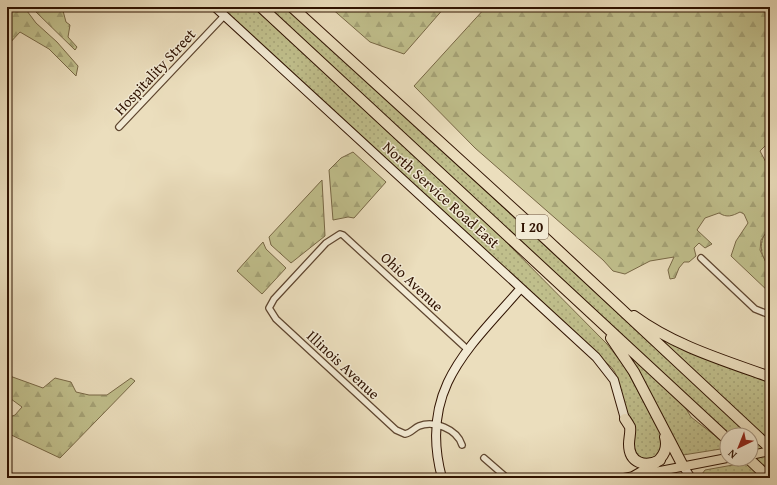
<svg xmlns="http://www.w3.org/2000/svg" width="777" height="485" viewBox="0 0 777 485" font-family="'Gentium Book Plus',serif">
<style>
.grass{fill:url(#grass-dots);stroke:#786846}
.forest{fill:url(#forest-firs);stroke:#786846}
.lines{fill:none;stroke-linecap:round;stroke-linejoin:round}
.street-casing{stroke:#5e452f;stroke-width:8}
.secondary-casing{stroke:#2f1200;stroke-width:10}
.primary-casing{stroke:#2f1200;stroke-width:10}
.highway-casing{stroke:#2f1200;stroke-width:12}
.street{stroke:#f2ead4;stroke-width:5.5}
.secondary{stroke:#f2ead4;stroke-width:8}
.primary{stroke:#ebdebd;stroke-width:8}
.highway{stroke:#ebdebd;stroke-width:10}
.labels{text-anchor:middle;stroke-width:3;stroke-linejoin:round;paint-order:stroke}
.shield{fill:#f2ead4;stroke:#6a5340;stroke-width:1}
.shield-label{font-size:14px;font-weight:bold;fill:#2f1200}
.street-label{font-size:15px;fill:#2f1200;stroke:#f2ead4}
</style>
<defs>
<pattern id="grass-dots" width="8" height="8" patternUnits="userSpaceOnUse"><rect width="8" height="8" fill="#c0bf8c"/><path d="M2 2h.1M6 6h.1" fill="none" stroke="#a5a377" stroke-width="1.8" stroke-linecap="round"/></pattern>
<pattern id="forest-firs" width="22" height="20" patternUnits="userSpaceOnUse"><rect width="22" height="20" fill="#c0bf8c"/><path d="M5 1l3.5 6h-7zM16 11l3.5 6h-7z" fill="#a5a377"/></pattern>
</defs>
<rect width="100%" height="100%" fill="#ebdebd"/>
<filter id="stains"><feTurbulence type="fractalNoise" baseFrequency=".005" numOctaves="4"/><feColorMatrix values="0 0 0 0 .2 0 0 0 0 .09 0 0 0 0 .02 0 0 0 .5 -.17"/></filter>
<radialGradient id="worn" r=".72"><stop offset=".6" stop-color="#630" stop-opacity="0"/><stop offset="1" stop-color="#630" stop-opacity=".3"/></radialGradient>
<path class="grass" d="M 221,7 L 253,7 L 503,239 L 607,344 L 625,367 L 664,440 L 656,459 L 638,461 L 631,441 L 633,421 C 631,417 627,414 626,410 C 616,391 624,372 602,360 Z
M 267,7 L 287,7 L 749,435 L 730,435 Z
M 770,227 L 770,271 C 761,256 756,242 770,227 Z
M 654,333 L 770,381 L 770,442 Z
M 628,353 L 683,404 L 691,417 L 727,445 L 727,448 L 683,455 Z
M 751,437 L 770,454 L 770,472 L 751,454 Z
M 740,459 L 743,459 L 763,478 L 699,478 L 705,470 L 744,463 Z"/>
<path class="forest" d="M 24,7 L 36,23 L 57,42 L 78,66 L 76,76 L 49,49 L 20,32 L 7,46 L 7,9 L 18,12 Z
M 35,7 L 62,7 L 66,22 L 70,25 L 68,37 L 77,47 L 75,50 L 36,12 Z
M 330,7 L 445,7 L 404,54 L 370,42 Z
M 486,7 L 770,7 L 770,141 L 760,151 L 770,170 L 770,227 L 761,240 L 760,250 L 770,271 L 770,293 L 731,256 L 736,241 L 748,223 L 744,214 L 740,212 C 732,216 727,218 719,213 L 705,218 L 697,230 L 712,244 L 705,248 L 699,243 L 694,248 L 696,256 L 689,262 L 684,262 L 679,268 L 675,278 L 670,279 L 668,270 L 674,257 L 650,261 L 625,274 L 613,271 L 603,260 L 475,148 L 414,86 Z
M 353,152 L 386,182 L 354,218 L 348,217 L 333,220 L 329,170 L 341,158 Z
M 322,180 L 325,236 L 291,263 L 271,245 L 269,237 Z
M 263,242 L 266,249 L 286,268 L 262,294 L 237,271 Z
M 7,375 L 43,388 L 55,378 L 71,382 L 76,392 L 89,395 L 107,395 L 131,378 L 135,381 L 60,458 L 7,433 L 7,418 L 15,415 L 22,407 L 7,396 Z"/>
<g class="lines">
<g class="street-casing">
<path id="street" d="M 119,127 L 224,16
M 701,258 L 755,309 L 770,315
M 462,445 C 457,429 434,420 419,426 C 414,428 411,433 405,434 L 396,430 L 276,319 L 269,308 L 274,299 L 326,243 L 340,234 L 343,235 L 467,349
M 484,458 L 507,478"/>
</g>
<g class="secondary-casing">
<path id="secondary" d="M 215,7 L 596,357 L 614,380 L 625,419
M 683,466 L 691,478
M 442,478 C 418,389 469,348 521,288"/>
</g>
<g class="primary-casing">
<path id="primary" d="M 751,455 L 770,451
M 624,478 L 727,458"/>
</g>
<g class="highway-casing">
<path id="highway" d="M 261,7 L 727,439
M 292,7 L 531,225 L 770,448
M 634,316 C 675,346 723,360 770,377
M 611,338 L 634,372 L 683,466
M 625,419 C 627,422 629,425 630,427 C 631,432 629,438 629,444 C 629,463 645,468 660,460
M 749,459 L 769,478
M 635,476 C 650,467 671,458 665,437"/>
</g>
<use href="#street" class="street"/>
<use href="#secondary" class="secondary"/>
<use href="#primary" class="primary"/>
<use href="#highway" class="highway"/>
</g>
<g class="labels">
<rect class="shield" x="516" y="215" width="32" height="24" rx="3"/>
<g class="shield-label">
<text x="532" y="232">I 20</text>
</g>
<g class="street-label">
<text transform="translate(155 72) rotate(-47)" y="5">Hospitality Street</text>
<text transform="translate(441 195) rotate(42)" y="5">North Service Road East</text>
<text transform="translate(412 282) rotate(43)" y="5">Ohio Avenue</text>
<text transform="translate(343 365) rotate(43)" y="5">Illinois Avenue</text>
</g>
</g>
<rect width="777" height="485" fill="none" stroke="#ebdebd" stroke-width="24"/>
<rect x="8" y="8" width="761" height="469" fill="none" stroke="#2f1200" stroke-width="2"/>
<rect x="12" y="12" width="753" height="461" fill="none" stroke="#2f1200"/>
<g transform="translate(739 447) rotate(223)"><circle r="19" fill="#f2ead4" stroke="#a4947f"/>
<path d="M0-3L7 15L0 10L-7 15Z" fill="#8f2418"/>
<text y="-6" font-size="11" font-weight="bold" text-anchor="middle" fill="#2f1200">N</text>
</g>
<rect width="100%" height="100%" filter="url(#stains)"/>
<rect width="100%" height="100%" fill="url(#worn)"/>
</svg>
